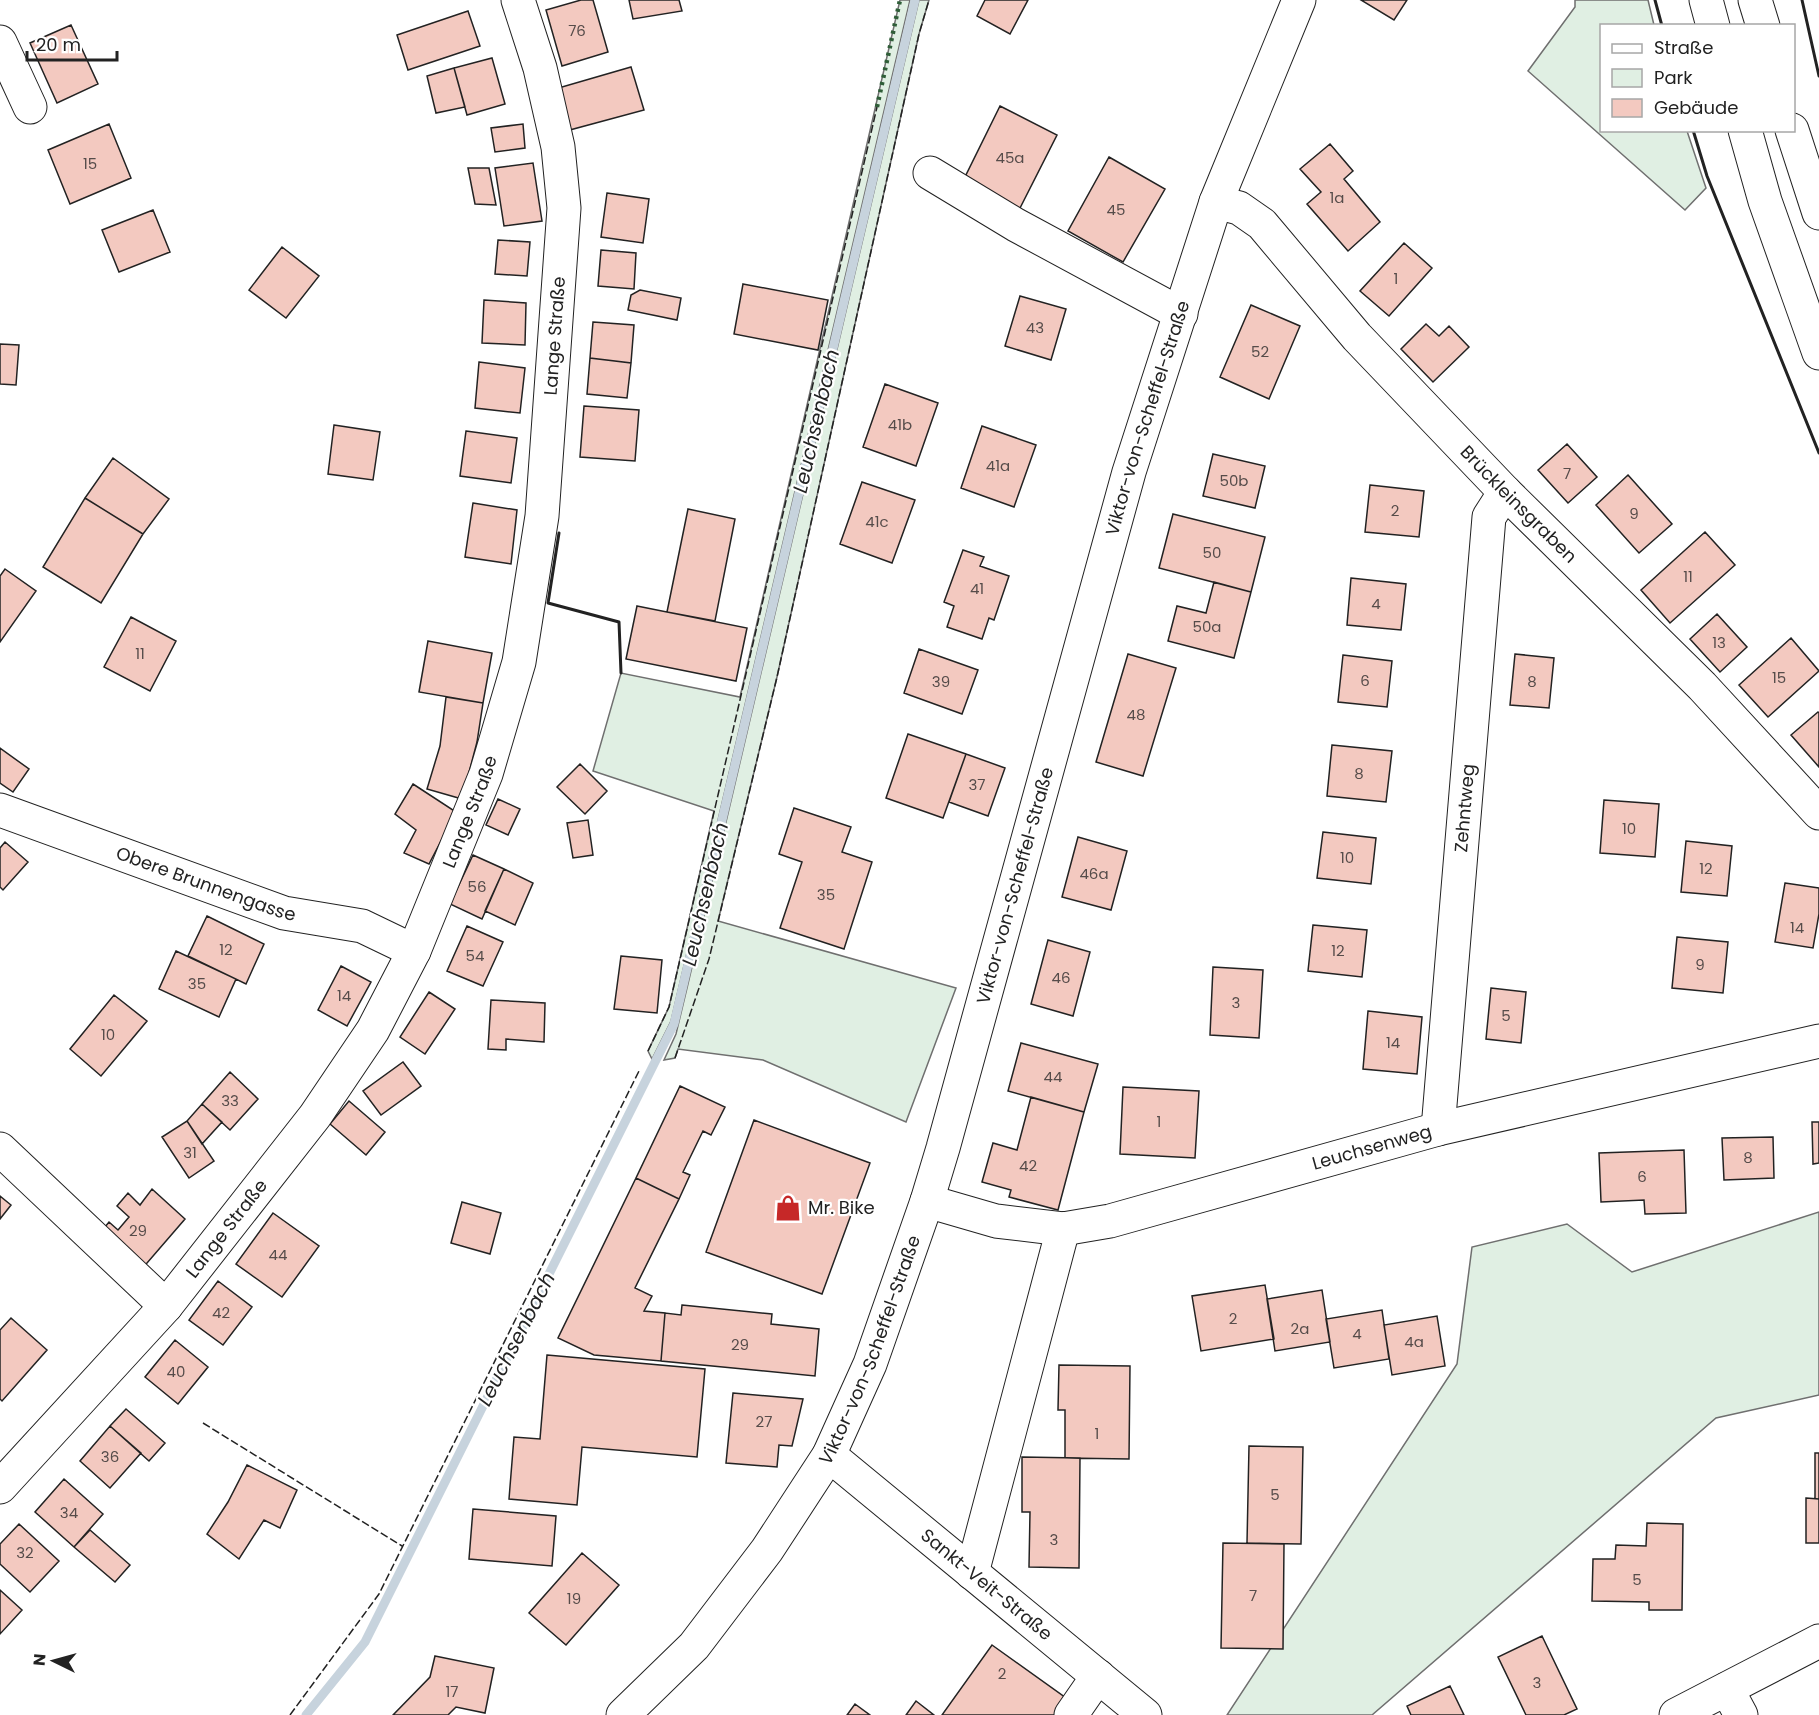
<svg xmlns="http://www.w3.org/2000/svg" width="1819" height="1715" viewBox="0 0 1819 1715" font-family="Poppins,sans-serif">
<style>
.green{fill:#e0efe3;stroke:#6f6f6f;stroke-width:1.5}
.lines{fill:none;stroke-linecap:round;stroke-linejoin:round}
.stream{stroke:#c7d3dd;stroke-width:9}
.building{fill:#f3c9c0;stroke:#222;stroke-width:1.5}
.minor-casing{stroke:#222;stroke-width:35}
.highway-casing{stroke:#222;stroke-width:35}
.minor{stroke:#fff;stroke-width:33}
.highway{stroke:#fff;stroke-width:33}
.hedge{stroke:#2f5e38;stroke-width:4.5;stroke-dasharray:3 4.5;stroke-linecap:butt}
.fence{stroke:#222;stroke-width:1.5;stroke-dasharray:8 3;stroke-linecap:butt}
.wall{stroke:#222;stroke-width:3}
.labels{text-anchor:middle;stroke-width:4.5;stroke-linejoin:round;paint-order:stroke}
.number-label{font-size:15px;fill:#564c4a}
.street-label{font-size:18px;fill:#222;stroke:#fff}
.poi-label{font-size:18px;fill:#222;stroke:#fff;text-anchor:start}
.water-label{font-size:20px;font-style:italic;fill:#222;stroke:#fff}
</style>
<rect width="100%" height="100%" fill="#fff"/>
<path class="green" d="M 900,0 L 910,0 L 671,1021 L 652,1059 L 648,1051 L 669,1007 L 714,811 L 593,771 L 621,673 L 740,697 Z
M 919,0 L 929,0 L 919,34 L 777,677 L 718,921 L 956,988 L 906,1122 L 763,1060 L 678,1049 L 675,1058 L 664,1060 L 676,1034 L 687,988 Z
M 1575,0 L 1648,0 L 1654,25 L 1602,26 L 1602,130 L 1687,131 L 1706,188 L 1685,210 L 1528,71 L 1575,7 Z
M 1819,1212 L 1819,1395 L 1716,1418 L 1372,1715 L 1227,1715 L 1457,1364 L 1472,1247 L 1567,1224 L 1632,1272 Z"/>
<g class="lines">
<path class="stream" d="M 306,1715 L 365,1642 L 674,1024 L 915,0"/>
</g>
<path class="building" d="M 581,0 L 593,0 L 608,52 L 562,66 L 546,10 Z
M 629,0 L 679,0 L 682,11 L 633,19 Z
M 985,0 L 1028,0 L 1010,34 L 977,16 Z
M 1361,0 L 1407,0 L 1394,20 Z
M 468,11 L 480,46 L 408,70 L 397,35 Z
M 71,25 L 98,84 L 57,103 L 30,43 Z
M 492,58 L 505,104 L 467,115 L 454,68 Z
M 631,67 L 644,110 L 566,131 L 555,89 Z
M 454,68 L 465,107 L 436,113 L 427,76 Z
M 1000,106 L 1057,135 L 1019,210 L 963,181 Z
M 109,124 L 131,178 L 70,204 L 48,150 Z
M 523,124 L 525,148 L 495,152 L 491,128 Z
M 1330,144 L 1353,171 L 1344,179 L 1380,222 L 1348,251 L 1307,204 L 1321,192 L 1300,169 Z
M 1109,157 L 1165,189 L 1123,262 L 1068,231 Z
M 533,163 L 542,221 L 504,226 L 495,168 Z
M 468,168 L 489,168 L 496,205 L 475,204 Z
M 607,193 L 649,199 L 643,243 L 601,237 Z
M 153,210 L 170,252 L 119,272 L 102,230 Z
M 498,240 L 530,242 L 527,276 L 495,274 Z
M 1404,243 L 1432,268 L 1389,316 L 1360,291 Z
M 282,247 L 319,276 L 286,318 L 249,290 Z
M 601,250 L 636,253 L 634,289 L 598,286 Z
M 743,284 L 828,300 L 818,350 L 734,334 Z
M 640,290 L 681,298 L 677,320 L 628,310 L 631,295 Z
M 1020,296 L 1066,309 L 1051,360 L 1005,346 Z
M 484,300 L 526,303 L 525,345 L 482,343 Z
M 1251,305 L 1300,326 L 1269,399 L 1220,377 Z
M 593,322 L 634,325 L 631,363 L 590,358 Z
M 1426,324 L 1439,336 L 1449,326 L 1469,347 L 1433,382 L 1401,349 Z
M 0,344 L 19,345 L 16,385 L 0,384 Z
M 590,358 L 631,363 L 627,398 L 587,394 Z
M 479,362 L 525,368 L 520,413 L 475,408 Z
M 885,384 L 938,403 L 916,466 L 863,447 Z
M 584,406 L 639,410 L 635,461 L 580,457 Z
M 334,425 L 380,432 L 373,480 L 328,474 Z
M 982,426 L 1036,445 L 1014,507 L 961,488 Z
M 466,431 L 517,438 L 511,483 L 460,476 Z
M 1567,444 L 1597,477 L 1568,503 L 1538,470 Z
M 1213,454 L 1265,466 L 1255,508 L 1203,496 Z
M 113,458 L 169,499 L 143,534 L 85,498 Z
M 1628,475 L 1672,524 L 1639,553 L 1596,505 Z
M 862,482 L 915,500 L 892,563 L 840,544 Z
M 1370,485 L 1424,491 L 1419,537 L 1365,532 Z
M 85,498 L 143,534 L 101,603 L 43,567 Z
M 473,503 L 517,510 L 511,564 L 465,557 Z
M 688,509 L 735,519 L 715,621 L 667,612 Z
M 1173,514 L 1265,537 L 1251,592 L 1159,568 Z
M 1705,532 L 1735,565 L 1670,623 L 1641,590 Z
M 963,550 L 984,557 L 980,566 L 1009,576 L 994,620 L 989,618 L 982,639 L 947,627 L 954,606 L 944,602 Z
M 5,569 L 36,591 L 0,642 L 0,576 Z
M 1351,578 L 1406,584 L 1401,630 L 1347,625 Z
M 1214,582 L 1251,592 L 1234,658 L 1168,641 L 1177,606 L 1206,613 Z
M 637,606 L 747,628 L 736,681 L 626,659 Z
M 1717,614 L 1747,647 L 1720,672 L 1690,639 Z
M 131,617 L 176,641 L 150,691 L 104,667 Z
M 1791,638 L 1819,671 L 1768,717 L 1739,685 Z
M 428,641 L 492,653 L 483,703 L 419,692 Z
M 919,649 L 978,670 L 962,714 L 904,693 Z
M 1128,654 L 1176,668 L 1143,776 L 1096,762 Z
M 1515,654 L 1554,658 L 1549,708 L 1510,705 Z
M 1343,655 L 1392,661 L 1387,707 L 1338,702 Z
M 446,697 L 483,703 L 477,742 L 462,799 L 427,789 L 440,746 Z
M 1818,712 L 1819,713 L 1819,767 L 1791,735 Z
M 908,734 L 966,754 L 943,818 L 886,798 Z
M 1332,745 L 1392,751 L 1386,802 L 1327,796 Z
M 0,748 L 29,769 L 13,792 L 0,783 Z
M 966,754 L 1005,768 L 988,816 L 949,802 Z
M 580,764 L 607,791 L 585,814 L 557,787 Z
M 413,784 L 456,812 L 429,864 L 404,853 L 416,830 L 395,814 Z
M 498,799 L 520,809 L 508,835 L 486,825 Z
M 1604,800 L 1659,804 L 1655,857 L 1600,853 Z
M 794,808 L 851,827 L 842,852 L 872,862 L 844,949 L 780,928 L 802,862 L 779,854 Z
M 588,820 L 593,855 L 573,858 L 567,823 Z
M 1323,832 L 1376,838 L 1371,884 L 1317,878 Z
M 1078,837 L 1127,851 L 1111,910 L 1062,897 Z
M 1686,841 L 1732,846 L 1727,896 L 1681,892 Z
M 5,842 L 28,862 L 3,890 L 0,887 L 0,848 Z
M 473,855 L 504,869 L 482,919 L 450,904 Z
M 504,869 L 533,883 L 515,925 L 485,911 Z
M 1785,883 L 1819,888 L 1819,914 L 1813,948 L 1775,942 Z
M 207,916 L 264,944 L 246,984 L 188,956 Z
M 1313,925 L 1367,930 L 1362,977 L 1308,971 Z
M 467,926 L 503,942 L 483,986 L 447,971 Z
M 1677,937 L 1728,942 L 1723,993 L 1672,988 Z
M 1048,940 L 1090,952 L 1073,1016 L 1031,1004 Z
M 176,951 L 236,979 L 219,1017 L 159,989 Z
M 621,956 L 662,960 L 657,1013 L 614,1009 Z
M 341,966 L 371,982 L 347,1026 L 318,1010 Z
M 1213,967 L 1263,970 L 1259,1038 L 1210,1035 Z
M 1491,988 L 1526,992 L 1521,1043 L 1486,1039 Z
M 429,992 L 455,1009 L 425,1054 L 400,1037 Z
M 114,995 L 147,1021 L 101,1076 L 70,1049 Z
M 491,1000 L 545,1003 L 544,1042 L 506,1039 L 506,1050 L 488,1049 Z
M 1368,1011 L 1422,1017 L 1417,1074 L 1363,1069 Z
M 1021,1043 L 1098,1064 L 1084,1112 L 1008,1091 Z
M 403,1062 L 421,1086 L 381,1115 L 363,1091 Z
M 230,1072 L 258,1099 L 230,1130 L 202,1104 Z
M 680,1086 L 725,1107 L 711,1135 L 703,1131 L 683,1172 L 690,1175 L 679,1199 L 636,1178 Z
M 1123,1087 L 1199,1091 L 1195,1158 L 1120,1154 Z
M 1031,1097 L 1084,1112 L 1058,1210 L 1009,1197 L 1011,1190 L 982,1182 L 993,1143 L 1017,1150 Z
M 349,1101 L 385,1132 L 366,1155 L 330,1124 Z
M 202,1104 L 222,1122 L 202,1144 L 187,1121 Z
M 754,1120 L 870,1163 L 822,1294 L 706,1252 Z
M 187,1121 L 214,1161 L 189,1178 L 162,1137 Z
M 1812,1122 L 1819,1122 L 1819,1163 L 1813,1164 Z
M 1773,1137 L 1774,1178 L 1724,1180 L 1722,1138 Z
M 1684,1150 L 1686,1213 L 1645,1214 L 1644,1200 L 1601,1202 L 1599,1153 Z
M 636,1178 L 679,1199 L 635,1288 L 652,1296 L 644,1311 L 665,1313 L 661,1361 L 594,1355 L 558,1338 Z
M 152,1189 L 185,1219 L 141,1270 L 100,1233 L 109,1222 L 118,1230 L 129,1217 L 117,1206 L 128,1193 L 140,1205 Z
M 0,1196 L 11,1205 L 0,1219 Z
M 462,1202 L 501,1213 L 490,1254 L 451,1243 Z
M 273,1213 L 319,1246 L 282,1297 L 236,1264 Z
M 218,1281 L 252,1307 L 223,1345 L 189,1320 Z
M 1265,1285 L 1274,1339 L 1201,1351 L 1192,1296 Z
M 1322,1290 L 1330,1342 L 1275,1351 L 1267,1299 Z
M 682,1305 L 772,1314 L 771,1324 L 819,1329 L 815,1376 L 661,1361 L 665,1313 L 681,1315 Z
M 1382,1310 L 1389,1359 L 1334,1368 L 1326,1319 Z
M 1437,1316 L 1445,1366 L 1392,1375 L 1384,1325 Z
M 11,1318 L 47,1350 L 2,1401 L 0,1399 L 0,1330 Z
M 175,1340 L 208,1367 L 178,1404 L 145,1377 Z
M 547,1355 L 705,1369 L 697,1457 L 582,1447 L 577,1505 L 509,1499 L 514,1437 L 540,1439 Z
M 1059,1365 L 1130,1366 L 1129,1459 L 1065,1458 L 1065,1410 L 1058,1410 Z
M 733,1393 L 803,1399 L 792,1446 L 779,1445 L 777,1467 L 726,1463 Z
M 126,1409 L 165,1443 L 149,1461 L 110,1426 Z
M 110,1426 L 141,1453 L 110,1488 L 80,1461 Z
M 1249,1446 L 1303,1447 L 1301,1544 L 1247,1543 Z
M 1815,1453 L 1819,1453 L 1819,1499 L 1815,1499 Z
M 1022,1457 L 1080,1458 L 1079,1568 L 1029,1567 L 1030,1512 L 1022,1512 Z
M 247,1465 L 297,1490 L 280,1528 L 264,1520 L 239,1559 L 207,1534 L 228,1502 Z
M 64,1479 L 103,1514 L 74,1547 L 35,1512 Z
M 1806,1498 L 1819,1499 L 1819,1543 L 1806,1543 Z
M 473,1509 L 556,1516 L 552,1566 L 469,1559 Z
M 1647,1523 L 1683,1524 L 1682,1610 L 1649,1610 L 1649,1602 L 1592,1601 L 1593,1559 L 1615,1559 L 1616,1545 L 1646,1546 Z
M 19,1524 L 59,1561 L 30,1592 L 0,1564 L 0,1544 Z
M 90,1530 L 130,1565 L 115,1582 L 74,1547 Z
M 1223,1543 L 1284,1544 L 1283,1649 L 1221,1648 Z
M 582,1553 L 619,1585 L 566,1645 L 529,1613 Z
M 0,1590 L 22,1610 L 0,1634 Z
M 1542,1636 L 1577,1709 L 1564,1715 L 1526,1715 L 1498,1657 Z
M 992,1645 L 1073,1703 L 1064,1715 L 942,1715 Z
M 435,1656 L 494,1668 L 485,1713 L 456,1707 L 448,1715 L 393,1715 L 430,1677 Z
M 1450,1686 L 1464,1715 L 1411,1715 L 1407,1706 Z
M 916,1701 L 934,1715 L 906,1715 Z
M 855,1704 L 870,1715 L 847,1715 Z"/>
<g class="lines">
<g class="minor-casing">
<g id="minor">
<path d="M 0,42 L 30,107"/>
<path d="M 930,173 L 1016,225 L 1181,314"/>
<path id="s1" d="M 1216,202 L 1239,208 L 1262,224 L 1357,337 L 1505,492 L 1702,686 L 1819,813"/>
<path id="s2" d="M 0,810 L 284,913 L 362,926 L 414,951"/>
<path id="s3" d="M 1438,1129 L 1489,517 L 1505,492"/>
<path d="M 0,1149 L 166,1306"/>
<path id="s4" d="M 927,1201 L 996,1221 L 1063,1229 L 1110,1221 L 1438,1129 L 1819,1041"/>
<path id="s5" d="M 829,1455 L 1145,1715"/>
<path id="s6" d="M 0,1487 L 166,1306 L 315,1116 L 373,1030 L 414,951 L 486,774 L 519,662 L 542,516 L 564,208 L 558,147 L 540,68 L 518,0"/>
<path d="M 972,1573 L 1063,1229"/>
<path d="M 1727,1689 L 1741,1715"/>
<path id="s7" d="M 623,1715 L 694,1646 L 767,1550 L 829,1455 L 870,1364 L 927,1201 L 943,1148 L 1129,472 L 1216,202 L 1299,0"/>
<path d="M 1071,1715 L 1098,1676"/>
<path d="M 1676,1715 L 1819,1641"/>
</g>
</g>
<g class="highway-casing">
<path id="highway" d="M 1706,0 L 1713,26
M 1755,0 L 1763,26
M 1745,130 L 1765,201 L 1819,353
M 1792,130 L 1819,213"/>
</g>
<use href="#minor" class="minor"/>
<use href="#highway" class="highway"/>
<path class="hedge" d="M 877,107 L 900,0"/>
<path class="fence" d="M 648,1051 L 669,1007 L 877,107
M 675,1058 L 709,959 L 777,677 L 919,34 L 929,0
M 203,1423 L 402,1546
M 290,1715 L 379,1594 L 640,1069"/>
<path class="wall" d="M 1655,0 L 1662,26
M 1802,0 L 1819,76
M 1693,130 L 1707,176 L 1819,453
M 559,533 L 548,603 L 619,622 L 621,673"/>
</g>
<defs>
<g id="shop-bare" transform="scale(2.07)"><path d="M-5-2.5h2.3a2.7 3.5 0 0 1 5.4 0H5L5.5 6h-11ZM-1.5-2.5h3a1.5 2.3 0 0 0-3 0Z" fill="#c62828" stroke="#fff" stroke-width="2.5" paint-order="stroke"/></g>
</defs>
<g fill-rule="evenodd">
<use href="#shop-bare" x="788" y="1208"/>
</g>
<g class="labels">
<g class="number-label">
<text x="577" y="36">76</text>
<text x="1010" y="163">45a</text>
<text x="90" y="169">15</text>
<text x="1337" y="203">1a</text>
<text x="1116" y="215">45</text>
<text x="1396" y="284">1</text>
<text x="1035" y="333">43</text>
<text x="1260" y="357">52</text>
<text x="900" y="430">41b</text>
<text x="998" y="471">41a</text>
<text x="1567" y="479">7</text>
<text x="1234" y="486">50b</text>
<text x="1395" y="516">2</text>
<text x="1634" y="519">9</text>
<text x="877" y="527">41c</text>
<text x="1212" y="558">50</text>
<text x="1688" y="582">11</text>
<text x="977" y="594">41</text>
<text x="1376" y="609">4</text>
<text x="1207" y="632">50a</text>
<text x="1719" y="648">13</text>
<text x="140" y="659">11</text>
<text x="1779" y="683">15</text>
<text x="1365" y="686">6</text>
<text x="941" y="687">39</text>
<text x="1532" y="687">8</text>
<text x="1136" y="720">48</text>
<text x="1359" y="779">8</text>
<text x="977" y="790">37</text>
<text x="1629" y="834">10</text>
<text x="1347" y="863">10</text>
<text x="1706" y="874">12</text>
<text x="1094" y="879">46a</text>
<text x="477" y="892">56</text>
<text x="826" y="900">35</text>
<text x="1797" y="933">14</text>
<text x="226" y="955">12</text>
<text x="1338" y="956">12</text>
<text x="475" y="961">54</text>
<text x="1700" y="970">9</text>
<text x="1061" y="983">46</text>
<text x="197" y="989">35</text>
<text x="344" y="1001">14</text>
<text x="1236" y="1008">3</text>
<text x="1506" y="1021">5</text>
<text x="108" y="1040">10</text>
<text x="1393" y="1048">14</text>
<text x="1053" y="1082">44</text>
<text x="230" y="1106">33</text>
<text x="1159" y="1127">1</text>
<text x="190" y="1158">31</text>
<text x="1748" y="1163">8</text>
<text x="1028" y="1171">42</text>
<text x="1642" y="1182">6</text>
<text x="138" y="1236">29</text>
<text x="278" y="1260">44</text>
<text x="221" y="1318">42</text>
<text x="1233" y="1324">2</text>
<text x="1300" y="1334">2a</text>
<text x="1357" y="1339">4</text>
<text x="1414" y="1347">4a</text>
<text x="740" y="1350">29</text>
<text x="176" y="1377">40</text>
<text x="764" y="1427">27</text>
<text x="1097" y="1439">1</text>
<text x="110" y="1462">36</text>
<text x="1275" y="1500">5</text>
<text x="69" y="1518">34</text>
<text x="1054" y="1545">3</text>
<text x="25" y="1558">32</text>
<text x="1637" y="1585">5</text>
<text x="1253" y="1601">7</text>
<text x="574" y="1604">19</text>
<text x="1002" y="1679">2</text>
<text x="1537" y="1688">3</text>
<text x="452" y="1697">17</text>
</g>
<g class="street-label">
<text dy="6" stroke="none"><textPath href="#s6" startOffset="1316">Lange Straße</textPath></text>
<text dy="6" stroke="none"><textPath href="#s7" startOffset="1419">Viktor-von-Scheffel-Straße</textPath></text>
<text dy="6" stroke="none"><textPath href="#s1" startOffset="432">Brückleinsgraben</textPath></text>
<text dy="6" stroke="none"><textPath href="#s3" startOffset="322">Zehntweg</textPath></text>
<text dy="6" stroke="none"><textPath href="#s6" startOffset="830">Lange Straße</textPath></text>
<text dy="6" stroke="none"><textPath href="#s2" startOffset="219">Obere Brunnengasse</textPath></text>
<text dy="6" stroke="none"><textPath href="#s7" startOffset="933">Viktor-von-Scheffel-Straße</textPath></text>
<text dy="6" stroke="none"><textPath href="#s4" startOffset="459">Leuchsenweg</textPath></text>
<text dy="6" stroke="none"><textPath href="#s6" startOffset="344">Lange Straße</textPath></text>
<text dy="6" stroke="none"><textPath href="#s7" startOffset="446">Viktor-von-Scheffel-Straße</textPath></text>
<text dy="6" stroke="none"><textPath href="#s5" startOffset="204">Sankt-Veit-Straße</textPath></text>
</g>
<g class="poi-label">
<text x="808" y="1214">Mr. Bike</text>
</g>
<g class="water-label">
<text transform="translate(816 421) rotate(-77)" y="7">Leuchsenbach</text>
<text transform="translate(705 894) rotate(-77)" y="7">Leuchsenbach</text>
<text transform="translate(516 1339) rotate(-63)" y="7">Leuchsenbach</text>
</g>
</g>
<rect x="1600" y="24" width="195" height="108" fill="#ffffff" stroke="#a7a7a7" stroke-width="1.5"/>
<rect x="1612" y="44" width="30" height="9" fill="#ffffff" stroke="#a7a7a7" stroke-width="1.5"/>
<text x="1654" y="54" font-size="18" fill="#222222">Straße</text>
<rect x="1612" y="69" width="30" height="18" fill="#e0efe3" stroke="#a7a7a7" stroke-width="1.5"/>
<text x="1654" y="84" font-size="18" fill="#222222">Park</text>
<rect x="1612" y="99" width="30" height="18" fill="#f3c9c0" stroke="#a7a7a7" stroke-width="1.5"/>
<text x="1654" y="114" font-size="18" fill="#222222">Gebäude</text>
<g transform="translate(54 1661) rotate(275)" stroke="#ffffff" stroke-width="4.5" paint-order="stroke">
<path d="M0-4.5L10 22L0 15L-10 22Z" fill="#222222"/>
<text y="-9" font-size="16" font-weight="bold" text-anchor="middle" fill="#222222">N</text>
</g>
<path d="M27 51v9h90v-9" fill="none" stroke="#222222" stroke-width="3"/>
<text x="36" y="51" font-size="18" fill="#222222" stroke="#ffffff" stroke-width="4.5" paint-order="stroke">20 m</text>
</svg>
